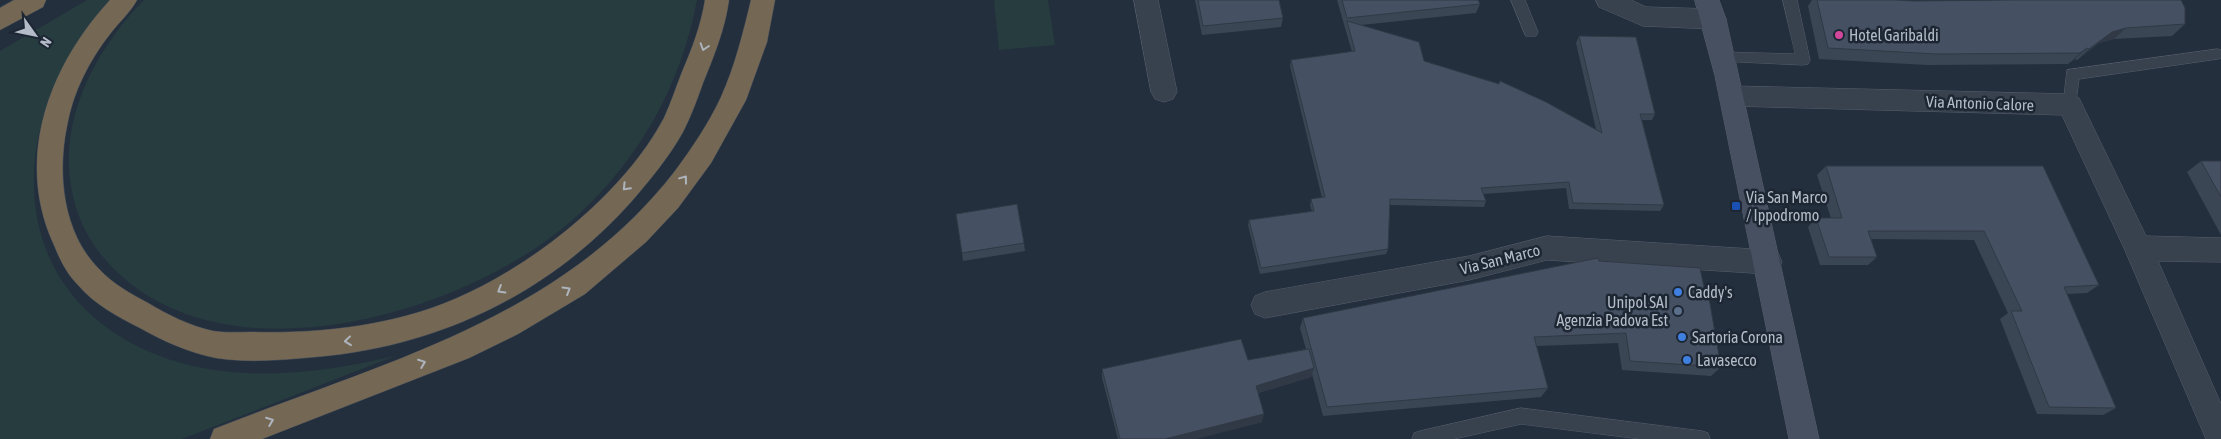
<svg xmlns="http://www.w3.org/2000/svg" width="2221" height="439" viewBox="0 0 2221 439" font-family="'Asap Condensed',sans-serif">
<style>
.green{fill:#263c3f}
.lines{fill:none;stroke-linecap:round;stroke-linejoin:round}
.lane-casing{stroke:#565f6c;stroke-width:1}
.street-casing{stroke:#565f6c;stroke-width:1}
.secondary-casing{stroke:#565f6c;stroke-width:1}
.highway-casing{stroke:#434c59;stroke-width:1}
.lane{fill:#38414e;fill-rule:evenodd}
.street{fill:#38414e;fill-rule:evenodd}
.secondary{fill:#465061;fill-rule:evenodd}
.highway{fill:#746855;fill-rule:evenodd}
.wall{fill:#3b4654}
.shaded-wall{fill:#303945}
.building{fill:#455162;stroke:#303945}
.oneway{stroke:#aeb4bd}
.hotel-dot{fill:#d1479c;stroke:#1d2633;stroke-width:2}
.transit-dot{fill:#1a4fb4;stroke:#1d2633;stroke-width:2}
.shop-dot{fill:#3f7fe0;stroke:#1d2633;stroke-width:2}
.service-dot{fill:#5c6f8a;stroke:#1d2633;stroke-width:2}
.labels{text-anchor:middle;stroke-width:5;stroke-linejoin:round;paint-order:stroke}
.poi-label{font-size:16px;fill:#b4bcc9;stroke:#1d2633;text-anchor:start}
.street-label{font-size:16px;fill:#b4bcc9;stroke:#1d2633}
</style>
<rect width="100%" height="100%" fill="#242f3e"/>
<path class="green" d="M 87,0 L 110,0 C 0,122 0,303 171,360 C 245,383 322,373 395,356 L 182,439 L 0,439 L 0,51 Z
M 144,0 L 697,0 C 681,84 641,157 578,215 C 475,310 245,380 126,280 C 90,250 71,212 69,166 C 66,105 102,42 144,0 Z
M 994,0 L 1048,0 L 1055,45 L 999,50 Z"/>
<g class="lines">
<g class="lane-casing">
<path id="lane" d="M 1511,0 L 1525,0 L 1538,32 L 1536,36 L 1526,36 Z
M 1783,0 L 1797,0 L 1810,60 L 1808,64 L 1803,65 L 1718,61 L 1716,57 L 1718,53 L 1723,52 L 1795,54 Z
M 2218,49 L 2221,50 L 2221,58 L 2218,59 L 2079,79 L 2075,109 L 2065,109 L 2063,105 L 2067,70 Z
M 1521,408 L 1702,431 L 1708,433 L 1710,439 L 1640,439 L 1521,424 L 1454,439 L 1412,439 L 1414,433 L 1420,431 Z"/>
</g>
<g class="street-casing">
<path id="street" d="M 1134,0 L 1158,0 L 1177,92 L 1173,99 L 1164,102 L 1155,99 L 1151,92 Z
M 1596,0 L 1631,0 L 1646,7 L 1714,9 L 1723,12 L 1726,19 L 1723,26 L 1714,29 L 1643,26 L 1599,7 Z
M 1732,86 L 2070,94 L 2079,98 L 2146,236 L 2221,238 L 2221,262 L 2158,261 L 2221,404 L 2221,439 L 2206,439 L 2124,248 L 2062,115 L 1732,106 L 1723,103 L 1719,96 L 1723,89 Z
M 1547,236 L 1768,250 L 1778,253 L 1782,262 L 1778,271 L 1768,274 L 1547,260 L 1469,280 L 1265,318 L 1255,314 L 1251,305 L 1255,296 L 1265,292 L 1469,256 Z"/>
</g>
<g class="secondary-casing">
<path id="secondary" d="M 1695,0 L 1719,0 L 1726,19 L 1819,439 L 1789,439 L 1715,76 Z"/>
</g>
<g class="highway-casing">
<path id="highway" d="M 14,0 L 46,0 L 43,7 L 0,30 L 0,8 Z
M 110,0 L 137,0 C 130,13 119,22 110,34 C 89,61 73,92 67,126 C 57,174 63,233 99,269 C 113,284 131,294 148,303 C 168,315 190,326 213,331 C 225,333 238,332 251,332 C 324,334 402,325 468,293 C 541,259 626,190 664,118 C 671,103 676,87 682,72 C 692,49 701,25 705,0 L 729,0 C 725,29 714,56 703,83 C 697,100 691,116 683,132 C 669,157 650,180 631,202 C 549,294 437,347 315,357 C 283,360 247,363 216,358 C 190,353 163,341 140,328 C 118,317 94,304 78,285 C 67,274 60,260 54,245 C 14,159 49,66 110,0 Z
M 751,0 L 775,0 L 767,42 L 746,100 L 711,163 L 678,208 L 646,242 L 585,294 L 518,334 L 469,358 L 262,439 L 210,439 L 214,429 C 381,363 560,320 675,171 C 692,148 709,123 721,97 C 735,66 743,33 751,0 Z"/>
</g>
<use href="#lane" class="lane"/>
<use href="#street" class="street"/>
<use href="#secondary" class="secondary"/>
<use href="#highway" class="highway"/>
</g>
<path class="wall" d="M 1195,0 L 1279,0 L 1283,18 L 1281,27 L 1202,35 Z
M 1337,0 L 1478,0 L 1480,4 L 1476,13 L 1361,25 L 1424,61 L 1596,129 L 1576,43 L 1579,36 L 1655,114 L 1652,120 L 1642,120 L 1664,205 L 1660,211 L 1569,209 L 1566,188 L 1483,194 L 1486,201 L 1484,207 L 1390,205 L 1388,249 L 1386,254 L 1260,274 L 1248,225 L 1249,220 L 1312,212 L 1310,205 L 1311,199 L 1322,198 L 1290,66 L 1291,60 L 1352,52 Z
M 1812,0 L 1895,0 L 1913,1 L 1997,1 L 1996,0 L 2181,0 L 2185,24 L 2172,36 L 2114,39 L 2099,43 L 2077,60 L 2075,59 L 2068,64 L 1927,65 L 1819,59 L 1808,6 Z
M 2201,161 L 2221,161 L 2221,235 L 2187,172 Z
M 1826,166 L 2043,166 L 2099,285 L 2087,293 L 2067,294 L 2116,408 L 2103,415 L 2037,414 L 2000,319 L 2008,313 L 1974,240 L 1871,239 L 1877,257 L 1868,265 L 1820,265 L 1808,227 L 1816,218 L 1831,218 L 1817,175 Z
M 1024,243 L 1025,251 L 963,261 L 962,253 Z
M 1599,261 L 1706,297 L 1721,367 L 1711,376 L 1622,370 L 1618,343 L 1536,346 L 1548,388 L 1541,397 L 1323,416 L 1312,374 L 1311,377 L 1258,393 L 1262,422 L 1195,439 L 1118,439 L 1102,378 L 1102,369 L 1248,360 L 1306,349 L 1300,328 L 1303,318 Z"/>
<path class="shaded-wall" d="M 2126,28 L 2114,39 L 2099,43 L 2077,60 L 2089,49 L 2112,32 Z
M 2087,48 L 2075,59 L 2068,64 L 2080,53 Z
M 1314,368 L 1311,377 L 1254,394 L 1256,386 Z
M 1264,414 L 1262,422 L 1195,439 L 1165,439 Z"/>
<path class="building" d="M 1198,0 L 1279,0 L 1283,18 L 1203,26 Z
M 1342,0 L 1478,0 L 1480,4 L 1347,18 Z
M 1817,0 L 1895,0 L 1913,1 L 2013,0 L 2181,0 L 2185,8 L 2185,24 L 2126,28 L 2112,32 L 2089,49 L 2087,48 L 2080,53 L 1937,54 L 1828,48 Z
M 1347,21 L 1419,42 L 1424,61 L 1499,84 L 1500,81 L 1546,102 L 1602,133 L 1579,36 L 1636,37 L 1655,114 L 1640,114 L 1664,205 L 1573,203 L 1569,182 L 1481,188 L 1486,201 L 1390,199 L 1388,249 L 1261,268 L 1249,220 L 1314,211 L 1311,199 L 1325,197 L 1291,60 L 1355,51 Z
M 2201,161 L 2221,161 L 2221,197 Z
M 1826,166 L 2043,166 L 2099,285 L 2064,287 L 2116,408 L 2049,407 L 2011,311 L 2022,311 L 1984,231 L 1868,231 L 1877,257 L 1829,257 L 1816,218 L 1842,218 Z
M 1017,204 L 1024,243 L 962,253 L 956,214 Z
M 1598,258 L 1599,261 L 1700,268 L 1706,297 L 1709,298 L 1721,367 L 1630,361 L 1626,333 L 1534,337 L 1548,388 L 1327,407 L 1303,318 Z
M 1241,339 L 1248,360 L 1309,349 L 1314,368 L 1256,386 L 1264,414 L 1165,439 L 1120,439 L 1102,369 Z"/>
<defs><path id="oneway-chevron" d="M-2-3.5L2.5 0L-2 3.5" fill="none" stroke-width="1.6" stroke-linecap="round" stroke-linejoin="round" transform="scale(1.25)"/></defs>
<g class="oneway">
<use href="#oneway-chevron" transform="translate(704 47) rotate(108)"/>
<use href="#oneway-chevron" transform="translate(684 179) rotate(-53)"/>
<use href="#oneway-chevron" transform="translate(626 187) rotate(134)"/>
<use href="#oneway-chevron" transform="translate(501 290) rotate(149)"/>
<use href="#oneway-chevron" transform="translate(567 290) rotate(-31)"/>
<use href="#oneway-chevron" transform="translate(348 341) rotate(174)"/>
<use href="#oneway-chevron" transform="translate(422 363) rotate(-21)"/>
<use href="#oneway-chevron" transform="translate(270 421) rotate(-21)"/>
</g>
<circle class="hotel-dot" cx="1839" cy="35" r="5"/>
<rect class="transit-dot" x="1731" y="201" width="10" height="10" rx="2.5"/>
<g class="shop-dot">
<circle cx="1678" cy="292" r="5"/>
<circle cx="1682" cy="337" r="5"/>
<circle cx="1687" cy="360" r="5"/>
</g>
<circle class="service-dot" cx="1678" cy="311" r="5"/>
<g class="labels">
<g class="poi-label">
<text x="1849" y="41">Hotel Garibaldi</text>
<text x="1746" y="203">Via San Marco<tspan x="1746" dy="18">/ Ippodromo</tspan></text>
<text x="1688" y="298">Caddy's</text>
<text x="1668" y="308" text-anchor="end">Unipol SAI<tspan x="1668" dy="18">Agenzia Padova Est</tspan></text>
<text x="1692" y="343">Sartoria Corona</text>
<text x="1697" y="366">Lavasecco</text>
</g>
<g class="street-label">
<text transform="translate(1980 103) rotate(2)" y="6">Via Antonio Calore</text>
<text transform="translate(1500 259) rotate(-14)" y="6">Via San Marco</text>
</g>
</g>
<g transform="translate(35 35) rotate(123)" stroke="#1d2633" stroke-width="4" paint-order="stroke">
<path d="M0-4L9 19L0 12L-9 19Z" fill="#b4bcc9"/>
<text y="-8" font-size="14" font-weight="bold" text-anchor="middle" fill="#b4bcc9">N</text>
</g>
</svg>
